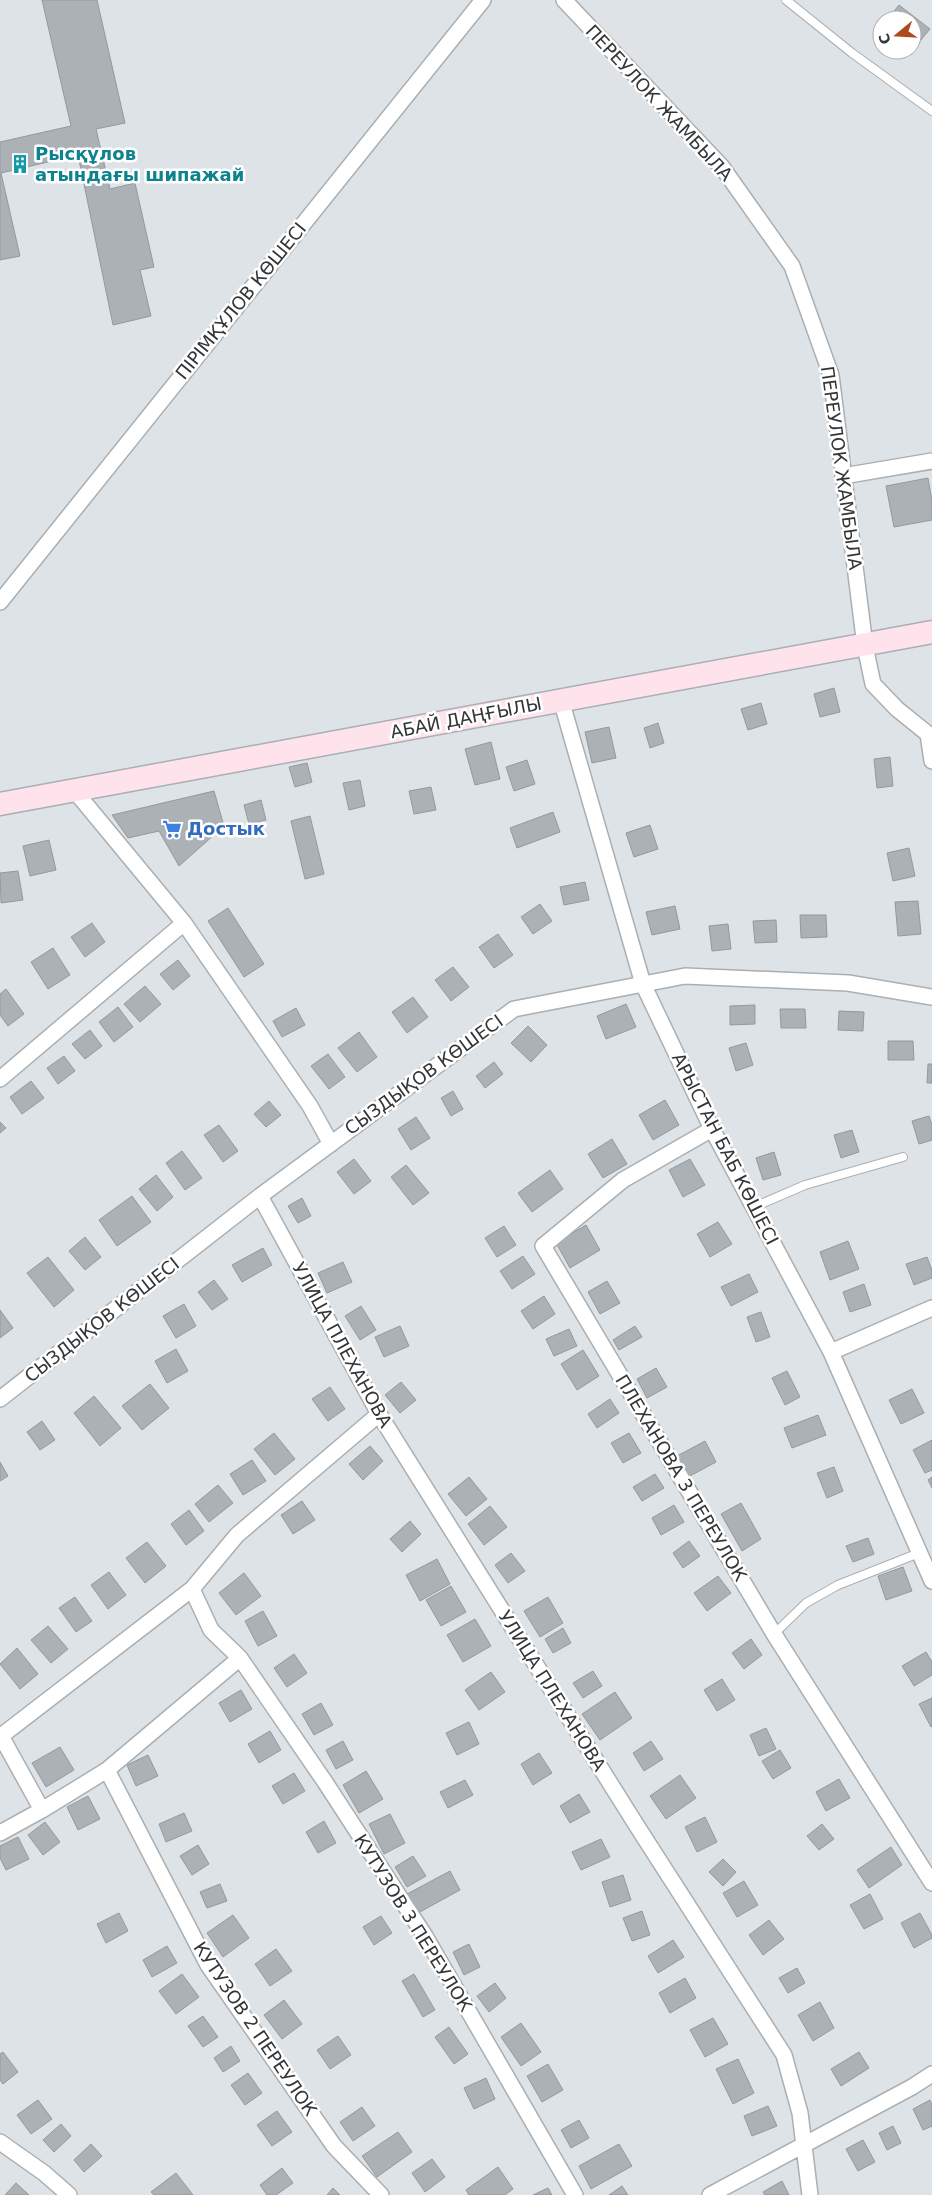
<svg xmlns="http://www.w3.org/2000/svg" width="932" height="2195" viewBox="0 0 932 2195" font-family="'DejaVu Sans',sans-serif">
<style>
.building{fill:#acb1b6;stroke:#94999e}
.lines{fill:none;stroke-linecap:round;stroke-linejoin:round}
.lane-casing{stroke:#a9afb3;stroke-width:10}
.street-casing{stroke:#a9afb3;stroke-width:18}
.secondary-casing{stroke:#a9afb3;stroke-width:25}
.lane{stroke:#fff;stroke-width:8}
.street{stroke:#fff;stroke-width:15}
.secondary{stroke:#fee2ec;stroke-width:22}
.labels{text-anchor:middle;stroke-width:5;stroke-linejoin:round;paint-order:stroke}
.street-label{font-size:18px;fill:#333537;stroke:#fff}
.culture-label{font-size:18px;font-weight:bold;fill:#0d838f;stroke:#fff;text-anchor:start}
.shop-label{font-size:18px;font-weight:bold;fill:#366cbe;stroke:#fff;text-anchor:start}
</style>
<rect width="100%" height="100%" fill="#dee3e8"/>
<path class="building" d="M 42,0 L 97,0 L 125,123 L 96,129 L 110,189 L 135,183 L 154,267 L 140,270 L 151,316 L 113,325 L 78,155 L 1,173 L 20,256 L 0,260 L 0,142 L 71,126 Z
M 899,5 L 930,29 L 916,46 L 912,43 L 912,20 L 887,20 Z
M 928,478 L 932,501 L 932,520 L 894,527 L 886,486 Z
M 834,688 L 840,712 L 820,717 L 814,694 Z
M 761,703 L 767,724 L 748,730 L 741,709 Z
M 658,723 L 664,743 L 650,748 L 644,728 Z
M 609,727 L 616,758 L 592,763 L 585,732 Z
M 491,742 L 500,779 L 475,785 L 465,749 Z
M 890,757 L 893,786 L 877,788 L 874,759 Z
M 527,760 L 535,784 L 514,791 L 506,767 Z
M 307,763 L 312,782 L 295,787 L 289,767 Z
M 360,780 L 365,806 L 349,810 L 343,783 Z
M 431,787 L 436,810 L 414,814 L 409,791 Z
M 214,791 L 224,826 L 179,866 L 159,831 L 128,838 L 112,815 Z
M 261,800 L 266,820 L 249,824 L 244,805 Z
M 553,812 L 560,832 L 517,848 L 510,828 Z
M 310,816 L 324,874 L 305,879 L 291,821 Z
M 650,825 L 658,849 L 634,857 L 626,833 Z
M 49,840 L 56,870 L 30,876 L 23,846 Z
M 909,848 L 915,876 L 893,881 L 887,853 Z
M 18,871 L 23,900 L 1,903 L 0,873 Z
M 585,882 L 589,900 L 564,905 L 560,887 Z
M 918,901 L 921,934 L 898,936 L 895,902 Z
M 540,904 L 552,921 L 533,934 L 521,917 Z
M 675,906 L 680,929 L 652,935 L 646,912 Z
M 228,908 L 264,964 L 244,977 L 208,921 Z
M 800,915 L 826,915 L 827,937 L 801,938 Z
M 776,920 L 777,942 L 755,943 L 753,921 Z
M 92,923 L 105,942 L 85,957 L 71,937 Z
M 728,924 L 731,949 L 712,951 L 709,926 Z
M 498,934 L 513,955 L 494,968 L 479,947 Z
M 53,948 L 70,975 L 48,989 L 31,962 Z
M 178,960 L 190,976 L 173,990 L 160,974 Z
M 453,967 L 469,987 L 451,1001 L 435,980 Z
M 145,986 L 161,1004 L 140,1022 L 124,1004 Z
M 6,989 L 24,1014 L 8,1026 L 0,1015 L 0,994 Z
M 413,997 L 428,1017 L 407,1033 L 392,1012 Z
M 626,1004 L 636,1027 L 606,1039 L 597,1016 Z
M 755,1005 L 755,1024 L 730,1025 L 730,1006 Z
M 118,1007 L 133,1027 L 114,1042 L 99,1022 Z
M 296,1008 L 305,1025 L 282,1037 L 273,1021 Z
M 780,1009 L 805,1009 L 806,1028 L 781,1028 Z
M 839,1011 L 864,1012 L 863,1031 L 838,1030 Z
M 528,1026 L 547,1045 L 531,1062 L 511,1043 Z
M 90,1030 L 102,1046 L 85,1059 L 72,1044 Z
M 359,1032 L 377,1057 L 357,1072 L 338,1048 Z
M 888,1041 L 913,1041 L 914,1060 L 888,1060 Z
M 746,1043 L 753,1065 L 736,1071 L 729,1048 Z
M 328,1054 L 345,1077 L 329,1089 L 311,1066 Z
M 64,1056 L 75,1071 L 58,1084 L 47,1068 Z
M 494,1062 L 503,1074 L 485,1088 L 476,1076 Z
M 928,1064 L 932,1064 L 932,1083 L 927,1083 Z
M 31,1081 L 44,1098 L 22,1114 L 10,1097 Z
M 453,1091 L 463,1109 L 451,1116 L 441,1098 Z
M 665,1100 L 679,1125 L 653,1140 L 639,1115 Z
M 269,1101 L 281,1115 L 266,1127 L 254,1114 Z
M 929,1116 L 932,1125 L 932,1140 L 919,1144 L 912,1121 Z
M 416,1117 L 430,1138 L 411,1150 L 398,1129 Z
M 0,1122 L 6,1128 L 0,1133 Z
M 219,1125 L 238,1151 L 223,1162 L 204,1135 Z
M 852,1130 L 859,1152 L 841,1158 L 834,1135 Z
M 612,1139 L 627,1164 L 603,1178 L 588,1154 Z
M 182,1151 L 202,1178 L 185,1190 L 166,1163 Z
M 774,1152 L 781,1175 L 763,1180 L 756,1158 Z
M 354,1159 L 371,1181 L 354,1194 L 337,1172 Z
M 690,1159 L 705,1185 L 683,1197 L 669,1170 Z
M 406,1165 L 429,1193 L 413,1205 L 391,1177 Z
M 550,1170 L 563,1189 L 532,1212 L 518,1193 Z
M 156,1175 L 173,1197 L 157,1211 L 139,1189 Z
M 132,1196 L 151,1222 L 117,1246 L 99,1220 Z
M 302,1198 L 311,1216 L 298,1223 L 288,1206 Z
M 718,1222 L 732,1244 L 710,1257 L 697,1234 Z
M 586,1225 L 600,1250 L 570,1268 L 556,1243 Z
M 504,1226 L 516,1245 L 497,1257 L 485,1238 Z
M 85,1237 L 101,1257 L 85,1270 L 69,1251 Z
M 848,1241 L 859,1269 L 830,1280 L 820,1252 Z
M 263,1248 L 272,1265 L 242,1282 L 232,1265 Z
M 523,1256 L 535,1274 L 512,1289 L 500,1271 Z
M 48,1257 L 74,1290 L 54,1307 L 27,1273 Z
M 927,1257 L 932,1270 L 932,1278 L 914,1285 L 906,1264 Z
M 343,1262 L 352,1282 L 327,1293 L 318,1273 Z
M 749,1274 L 758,1292 L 731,1306 L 721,1287 Z
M 214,1280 L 228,1299 L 212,1310 L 198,1292 Z
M 607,1281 L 620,1303 L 600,1314 L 588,1292 Z
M 864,1284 L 871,1305 L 850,1312 L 843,1292 Z
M 544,1296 L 555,1314 L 533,1329 L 521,1311 Z
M 184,1304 L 196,1326 L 176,1338 L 163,1316 Z
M 361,1306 L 376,1330 L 360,1340 L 345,1316 Z
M 0,1310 L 13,1328 L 0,1338 Z
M 761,1312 L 770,1337 L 756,1342 L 747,1317 Z
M 400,1326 L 409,1346 L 384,1357 L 375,1337 Z
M 635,1326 L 642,1337 L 619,1350 L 613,1340 Z
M 569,1329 L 577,1346 L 554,1356 L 546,1339 Z
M 176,1349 L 188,1371 L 167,1383 L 155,1361 Z
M 583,1350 L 599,1376 L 577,1390 L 561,1364 Z
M 656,1368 L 667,1387 L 647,1398 L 637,1379 Z
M 787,1371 L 800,1397 L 785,1405 L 772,1378 Z
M 401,1382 L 416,1400 L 400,1413 L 385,1395 Z
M 150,1384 L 169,1408 L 142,1430 L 122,1406 Z
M 330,1387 L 345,1409 L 328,1421 L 312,1399 Z
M 912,1389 L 924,1413 L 901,1424 L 889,1400 Z
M 94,1396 L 121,1428 L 100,1446 L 74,1413 Z
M 610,1399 L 619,1413 L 597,1428 L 588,1414 Z
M 818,1415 L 826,1435 L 792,1448 L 784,1428 Z
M 42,1421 L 55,1440 L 40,1450 L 27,1432 Z
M 274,1433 L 295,1459 L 275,1475 L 254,1449 Z
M 629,1433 L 641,1453 L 623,1463 L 611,1443 Z
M 932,1440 L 932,1470 L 925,1473 L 913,1450 Z
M 705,1441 L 716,1462 L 688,1477 L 677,1456 Z
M 370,1446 L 383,1461 L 363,1480 L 349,1464 Z
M 252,1460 L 266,1481 L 243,1495 L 230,1474 Z
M 0,1462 L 8,1476 L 0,1481 Z
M 834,1467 L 843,1491 L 827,1498 L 817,1473 Z
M 655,1474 L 664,1488 L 642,1501 L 633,1487 Z
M 469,1477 L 487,1499 L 466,1516 L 448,1494 Z
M 932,1477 L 932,1488 L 928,1480 Z
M 218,1485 L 233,1503 L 209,1522 L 195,1504 Z
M 302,1501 L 315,1520 L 293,1534 L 281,1515 Z
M 741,1503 L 761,1539 L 742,1551 L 721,1514 Z
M 674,1505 L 684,1522 L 661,1535 L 652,1518 Z
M 490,1506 L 507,1527 L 484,1545 L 468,1524 Z
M 189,1510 L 204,1531 L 186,1545 L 171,1524 Z
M 410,1521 L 421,1534 L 402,1552 L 390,1539 Z
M 868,1538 L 874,1554 L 853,1562 L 846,1546 Z
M 689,1541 L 700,1556 L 683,1568 L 673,1553 Z
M 147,1542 L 166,1566 L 145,1583 L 126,1558 Z
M 511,1553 L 525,1571 L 508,1583 L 495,1565 Z
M 437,1559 L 450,1584 L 420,1601 L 406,1575 Z
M 903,1567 L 912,1591 L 886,1600 L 878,1576 Z
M 109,1572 L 126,1595 L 108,1609 L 91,1585 Z
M 244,1573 L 261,1596 L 236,1615 L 219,1593 Z
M 718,1576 L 731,1593 L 707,1611 L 694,1593 Z
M 451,1586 L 466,1612 L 441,1626 L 426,1600 Z
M 75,1597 L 92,1621 L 76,1632 L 59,1608 Z
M 548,1597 L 563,1623 L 540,1637 L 524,1611 Z
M 263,1611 L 277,1636 L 258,1646 L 245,1621 Z
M 475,1619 L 491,1646 L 463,1662 L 447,1635 Z
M 48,1626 L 68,1649 L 51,1663 L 31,1640 Z
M 563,1628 L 571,1643 L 553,1653 L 545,1639 Z
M 751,1639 L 762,1655 L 744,1669 L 732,1653 Z
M 17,1648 L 38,1674 L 20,1689 L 0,1664 Z
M 926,1652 L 932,1662 L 932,1675 L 914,1686 L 902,1666 Z
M 294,1654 L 307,1673 L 287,1687 L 274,1668 Z
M 593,1671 L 602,1686 L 583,1698 L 573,1683 Z
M 491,1672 L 505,1692 L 479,1710 L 465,1690 Z
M 722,1679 L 735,1700 L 717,1711 L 704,1690 Z
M 241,1690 L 252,1709 L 230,1722 L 219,1703 Z
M 615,1692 L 632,1718 L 600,1740 L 582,1714 Z
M 932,1698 L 932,1726 L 931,1727 L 919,1704 Z
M 321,1703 L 333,1725 L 314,1735 L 302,1714 Z
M 469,1722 L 479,1744 L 457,1755 L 446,1733 Z
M 766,1728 L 776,1749 L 759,1756 L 750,1735 Z
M 270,1731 L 281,1750 L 259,1763 L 248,1744 Z
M 343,1741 L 353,1760 L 336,1769 L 326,1750 Z
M 651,1741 L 663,1759 L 644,1771 L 633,1753 Z
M 60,1747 L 74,1770 L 46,1787 L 32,1763 Z
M 780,1750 L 791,1768 L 773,1779 L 762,1761 Z
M 539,1753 L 552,1773 L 533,1785 L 521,1764 Z
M 148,1755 L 158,1776 L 136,1786 L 127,1765 Z
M 366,1771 L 383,1799 L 359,1813 L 343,1785 Z
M 294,1773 L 305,1791 L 283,1804 L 272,1786 Z
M 680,1775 L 696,1798 L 666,1819 L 650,1796 Z
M 839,1779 L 850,1798 L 826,1811 L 816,1792 Z
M 465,1780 L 473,1795 L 448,1808 L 440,1792 Z
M 579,1794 L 590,1812 L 570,1823 L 560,1806 Z
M 88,1796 L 100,1819 L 78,1830 L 67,1807 Z
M 184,1813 L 192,1831 L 166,1842 L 159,1824 Z
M 390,1814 L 405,1843 L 384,1854 L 369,1824 Z
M 705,1817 L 717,1842 L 697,1852 L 685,1827 Z
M 324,1821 L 336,1843 L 318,1853 L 306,1832 Z
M 45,1822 L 60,1842 L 43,1855 L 28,1835 Z
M 822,1824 L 834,1839 L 819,1850 L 807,1836 Z
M 18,1837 L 29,1859 L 6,1870 L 0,1858 L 0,1846 Z
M 601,1839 L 610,1857 L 581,1870 L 572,1852 Z
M 198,1845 L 209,1864 L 192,1875 L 180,1856 Z
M 891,1847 L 902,1865 L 869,1888 L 857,1870 Z
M 413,1856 L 426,1876 L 407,1887 L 395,1867 Z
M 723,1859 L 736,1872 L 723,1886 L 709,1872 Z
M 450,1871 L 460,1890 L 418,1913 L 407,1894 Z
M 623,1875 L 631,1900 L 610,1907 L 602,1882 Z
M 744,1881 L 758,1905 L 737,1917 L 723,1893 Z
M 220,1884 L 227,1901 L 207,1908 L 200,1892 Z
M 870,1894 L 883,1919 L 864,1929 L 850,1905 Z
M 642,1911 L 650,1935 L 632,1941 L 623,1918 Z
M 119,1913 L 128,1931 L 106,1943 L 97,1924 Z
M 920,1913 L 932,1935 L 932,1938 L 914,1948 L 901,1923 Z
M 233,1915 L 249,1938 L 223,1957 L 207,1933 Z
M 381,1916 L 392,1933 L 374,1945 L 363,1927 Z
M 769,1920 L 784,1939 L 763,1955 L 749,1935 Z
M 673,1940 L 684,1957 L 658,1973 L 648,1956 Z
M 469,1944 L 480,1967 L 464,1975 L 453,1952 Z
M 167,1946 L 177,1963 L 152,1977 L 143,1960 Z
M 276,1949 L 292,1971 L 270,1986 L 255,1964 Z
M 797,1968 L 805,1983 L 788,1993 L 779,1978 Z
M 182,1974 L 199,1997 L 176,2014 L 159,1991 Z
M 414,1974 L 435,2010 L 423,2017 L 402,1981 Z
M 685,1978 L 696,1998 L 670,2013 L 659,1993 Z
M 495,1983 L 506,1998 L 489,2012 L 477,1996 Z
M 284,2000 L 302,2024 L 282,2039 L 264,2015 Z
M 820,2002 L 834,2028 L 813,2041 L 798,2015 Z
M 203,2016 L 218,2037 L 203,2047 L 188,2026 Z
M 713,2018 L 728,2044 L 705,2057 L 690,2030 Z
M 521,2023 L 541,2052 L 521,2066 L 501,2037 Z
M 449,2027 L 468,2054 L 454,2064 L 435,2037 Z
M 338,2036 L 351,2055 L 330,2069 L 317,2050 Z
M 231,2046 L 240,2061 L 223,2072 L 214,2058 Z
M 3,2052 L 18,2072 L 3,2084 L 0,2080 L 0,2054 Z
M 859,2052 L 869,2068 L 841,2086 L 831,2069 Z
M 738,2059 L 754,2093 L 733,2104 L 716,2069 Z
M 548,2064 L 563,2090 L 542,2102 L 527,2076 Z
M 248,2073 L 262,2093 L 245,2105 L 231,2085 Z
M 486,2078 L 495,2099 L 474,2109 L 464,2088 Z
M 38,2100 L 52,2119 L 31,2134 L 17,2115 Z
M 930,2100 L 932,2105 L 932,2126 L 923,2130 L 913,2109 Z
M 768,2106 L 777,2126 L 752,2136 L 744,2116 Z
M 362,2107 L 375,2126 L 353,2141 L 340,2122 Z
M 277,2111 L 292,2132 L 272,2146 L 257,2125 Z
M 579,2120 L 589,2138 L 571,2148 L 561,2130 Z
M 61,2124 L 71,2136 L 54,2152 L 43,2140 Z
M 893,2126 L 901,2143 L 887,2150 L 879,2133 Z
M 398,2132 L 412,2152 L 377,2177 L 362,2156 Z
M 863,2140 L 875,2162 L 858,2171 L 846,2149 Z
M 91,2144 L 102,2156 L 84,2172 L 74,2160 Z
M 619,2144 L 632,2166 L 591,2189 L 579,2166 Z
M 432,2159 L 445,2177 L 425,2192 L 412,2173 Z
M 498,2167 L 513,2189 L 505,2195 L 469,2195 L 466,2190 Z
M 282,2168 L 293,2183 L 276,2195 L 267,2195 L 260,2185 Z
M 176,2173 L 193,2195 L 154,2195 L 151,2192 Z
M 782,2181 L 789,2195 L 765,2195 L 763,2192 Z
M 16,2183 L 29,2195 L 5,2195 Z
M 622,2186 L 628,2195 L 609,2195 Z
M 333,2188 L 340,2195 L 327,2195 Z
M 548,2188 L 552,2195 L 533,2195 Z"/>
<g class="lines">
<g class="lane-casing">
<path id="lane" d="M 786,0 L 852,53 L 932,111
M 754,1207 L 805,1185 L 903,1157
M 774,1634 L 806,1603 L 838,1585 L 919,1553"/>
</g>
<g class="street-casing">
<path id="street" d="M 564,0 L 722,167 L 792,266 L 831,375 L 865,646 L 873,684 L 897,709 L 928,734 L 932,761
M 843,476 L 932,461
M 0,602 L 483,0
M 561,700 L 643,984 L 712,1129 L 831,1352 L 932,1581
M 74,790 L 184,923 L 310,1106 L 331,1144
M 0,1079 L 184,923
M 712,1129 L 623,1180 L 543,1246 L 774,1634 L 932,1883
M 260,1196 L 379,1414 L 635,1823 L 784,2055 L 800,2113 L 810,2195
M 831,1352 L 932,1308
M 0,1399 L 260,1196 L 514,1009 L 685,976 L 848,983 L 932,997
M 192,1589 L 211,1630 L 240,1658 L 325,1782 L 425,1936 L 575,2195
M 107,1770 L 208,1965 L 334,2146 L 381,2195
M 42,1810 L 1,1736 L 192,1589 L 237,1535 L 379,1414
M 0,1833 L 42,1810 L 107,1770 L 240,1658
M 0,2142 L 44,2173 L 69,2195
M 710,2195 L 912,2087 L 932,2074"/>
</g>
<g class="secondary-casing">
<path id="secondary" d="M 0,804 L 932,632"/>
</g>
<use href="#lane" class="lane"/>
<use href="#street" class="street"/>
<use href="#secondary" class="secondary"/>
</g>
<defs>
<g id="building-bare" transform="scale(1.5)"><path d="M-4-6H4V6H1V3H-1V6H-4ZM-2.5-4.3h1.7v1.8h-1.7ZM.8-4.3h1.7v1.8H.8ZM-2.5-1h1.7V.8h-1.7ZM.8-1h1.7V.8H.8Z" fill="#0f9aa8" stroke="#fff" stroke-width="2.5" paint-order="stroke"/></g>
<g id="supermarket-bare" transform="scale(1.5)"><path d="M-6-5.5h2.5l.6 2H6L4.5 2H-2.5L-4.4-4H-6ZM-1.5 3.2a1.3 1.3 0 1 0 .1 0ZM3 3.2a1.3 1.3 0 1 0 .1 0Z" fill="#3f7fe0" stroke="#fff" stroke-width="2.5" paint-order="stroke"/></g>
</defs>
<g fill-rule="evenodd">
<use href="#building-bare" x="20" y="164"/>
<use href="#supermarket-bare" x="172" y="829"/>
</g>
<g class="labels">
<g class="street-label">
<text transform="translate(659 103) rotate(47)" y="6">ПЕРЕУЛОК ЖАМБЫЛА</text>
<text transform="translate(241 301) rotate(-51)" y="6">ПІРІМҚҰЛОВ КӨШЕСІ</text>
<text transform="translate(841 468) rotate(82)" y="6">ПЕРЕУЛОК ЖАМБЫЛА</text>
<text transform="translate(466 718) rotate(-11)" y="6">АБАЙ ДАҢҒЫЛЫ</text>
<text transform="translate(424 1075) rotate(-36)" y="6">СЫЗДЫҚОВ КӨШЕСІ</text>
<text transform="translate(725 1149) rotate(63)" y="6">АРЫСТАН БАБ КӨШЕСІ</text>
<text transform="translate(102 1320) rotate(-38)" y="6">СЫЗДЫҚОВ КӨШЕСІ</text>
<text transform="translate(342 1345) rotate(61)" y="6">УЛИЦА ПЛЕХАНОВА</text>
<text transform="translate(681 1478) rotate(59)" y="6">ПЛЕХАНОВА 3 ПЕРЕУЛОК</text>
<text transform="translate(552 1691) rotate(58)" y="6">УЛИЦА ПЛЕХАНОВА</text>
<text transform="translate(413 1923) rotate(58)" y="6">КУТУЗОВ 3 ПЕРЕУЛОК</text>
<text transform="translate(255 2029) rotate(56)" y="6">КУТУЗОВ 2 ПЕРЕУЛОК</text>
</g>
<g class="culture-label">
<text x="35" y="160">Рысқұлов<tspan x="35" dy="21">атындағы шипажай</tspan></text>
</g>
<g class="shop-label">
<text x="187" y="835">Достык</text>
</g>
</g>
<g transform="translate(897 35) rotate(252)"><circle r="24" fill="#ffffff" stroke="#adaeaf"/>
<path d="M0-4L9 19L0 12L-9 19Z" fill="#b04a1e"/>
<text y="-8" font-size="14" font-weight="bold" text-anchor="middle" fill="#333537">С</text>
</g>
</svg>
